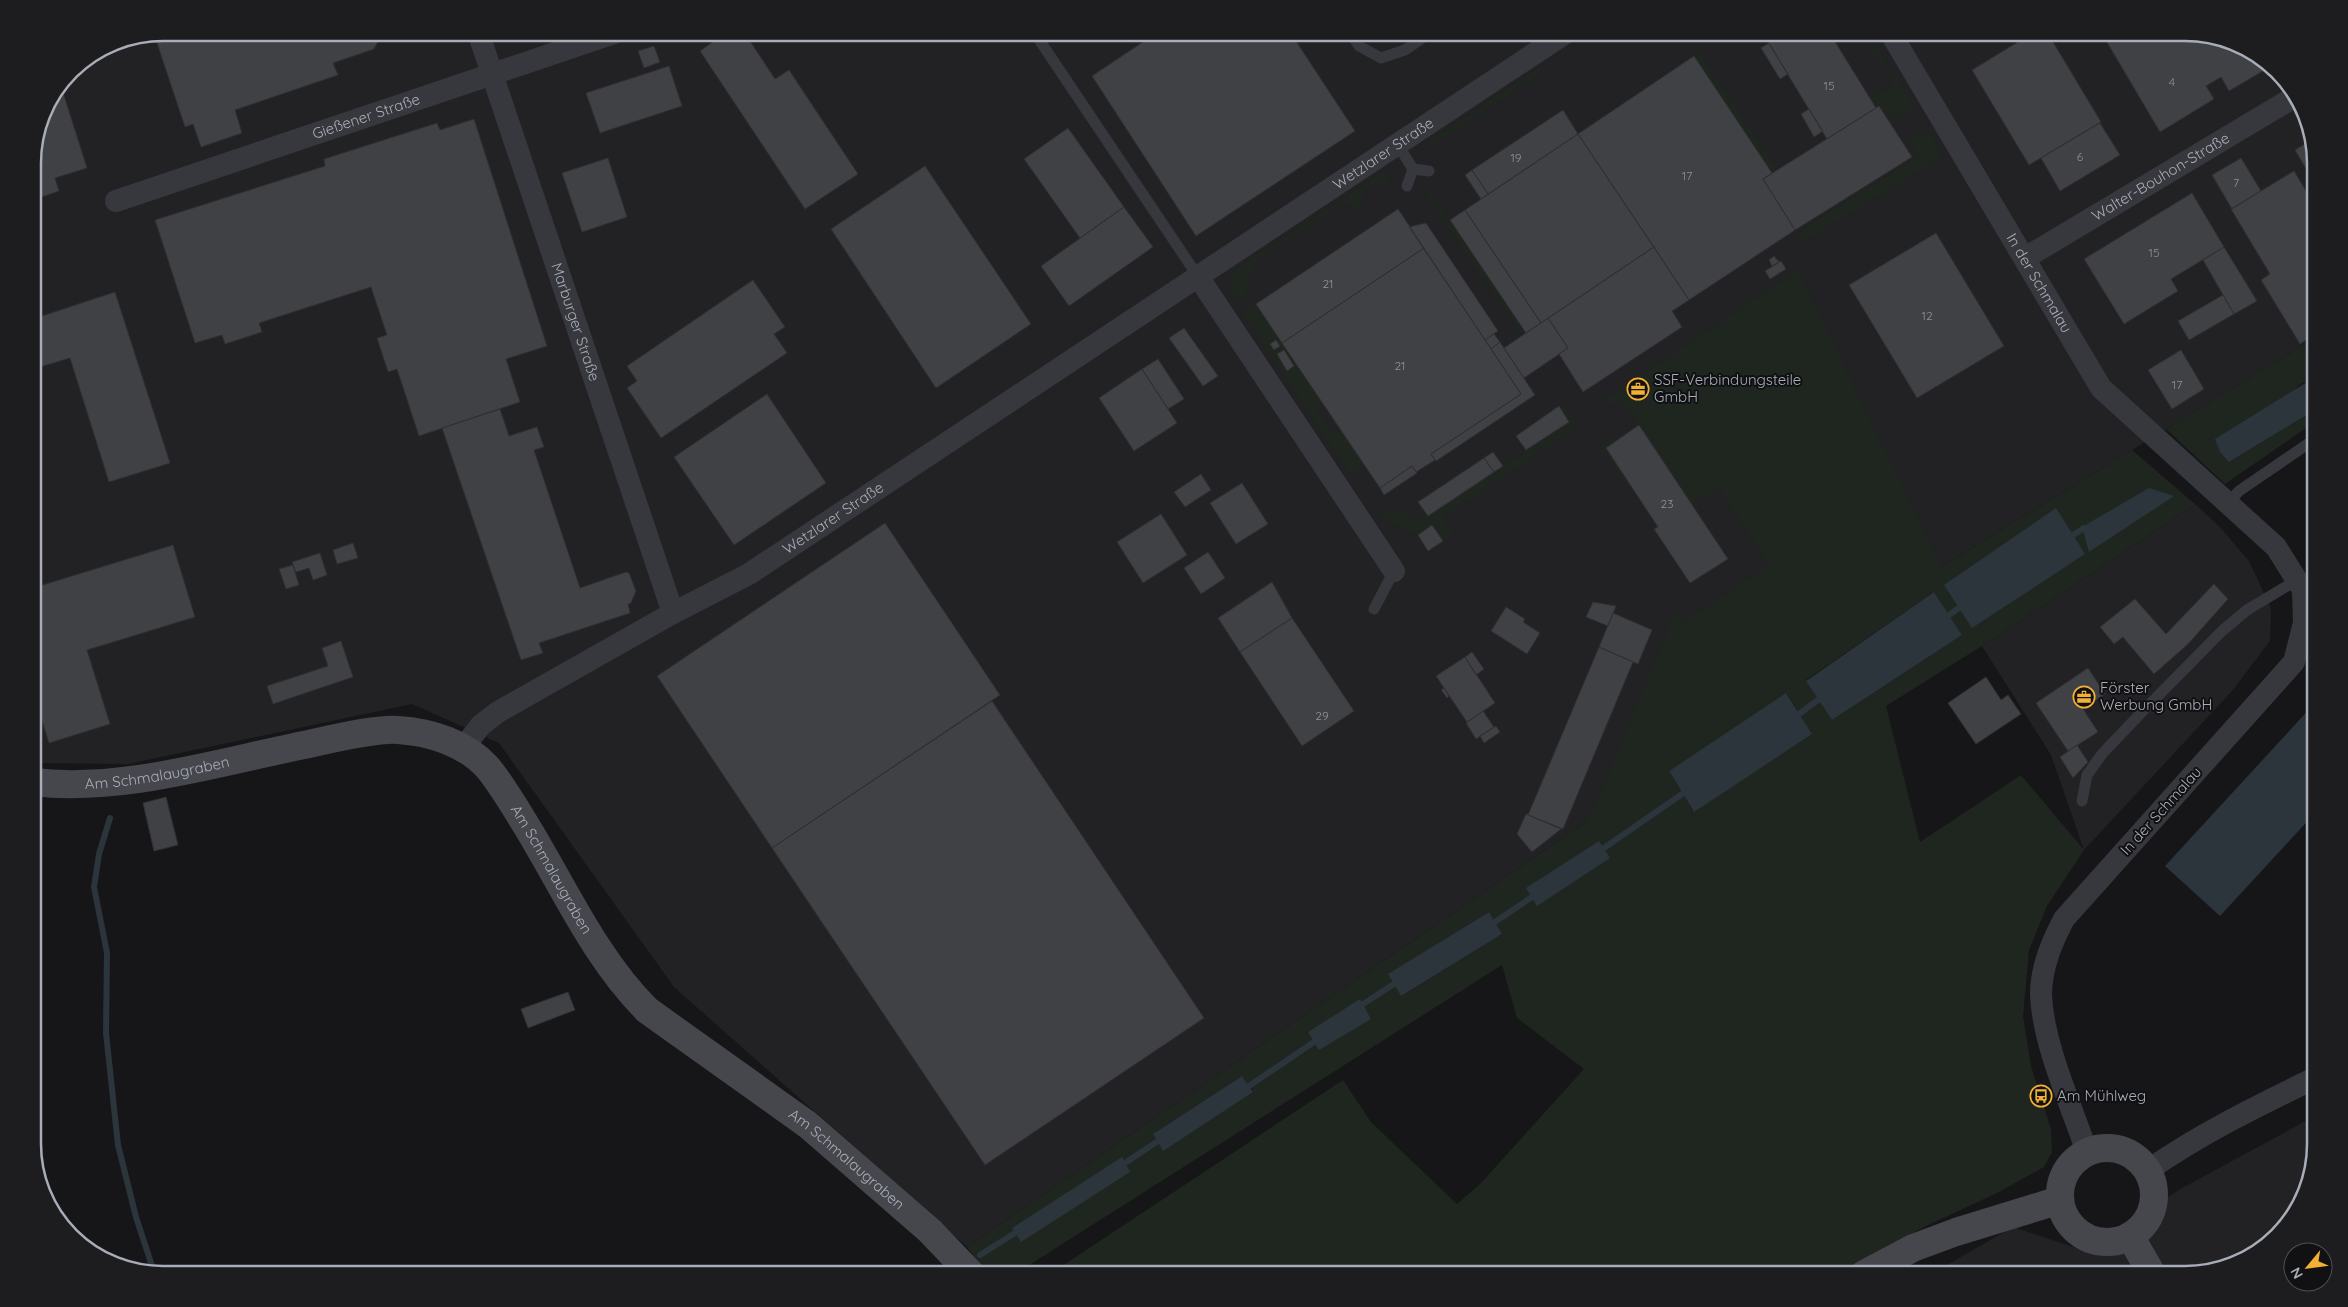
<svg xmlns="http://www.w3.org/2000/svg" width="2348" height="1307" viewBox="0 0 2348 1307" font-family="Quicksand,sans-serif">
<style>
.built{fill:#222225}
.green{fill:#1e261f;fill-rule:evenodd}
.water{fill:#2c353c}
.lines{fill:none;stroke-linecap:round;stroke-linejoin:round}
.stream{stroke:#2c353c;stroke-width:6}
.building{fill:#404145;stroke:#303034}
.service{stroke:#37383d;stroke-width:11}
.minor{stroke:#37383d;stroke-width:22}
.secondary{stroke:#45474d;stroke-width:28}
.labels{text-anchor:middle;stroke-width:4;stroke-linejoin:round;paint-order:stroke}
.number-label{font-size:12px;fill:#8e929b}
.street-label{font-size:15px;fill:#a8adb8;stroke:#111113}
.poi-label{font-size:15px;fill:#a8adb8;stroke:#111113;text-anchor:start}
.rim{fill:none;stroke:#a8adb8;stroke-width:2.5}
</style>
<rect width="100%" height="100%" fill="#161618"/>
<path class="built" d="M 164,32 L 2184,33 L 2250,50 L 2298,98 L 2315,155 L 2315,338 L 1941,567 L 1590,819 L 967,1247 L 674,987 L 499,743 L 412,704 L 128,764 L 33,763 L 33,155 L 43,113 L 71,71 L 114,42 Z
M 2195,504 L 2219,526 L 2249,561 L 2271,608 L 2270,641 L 2232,691 L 2084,850 L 2051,755 L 1982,646 Z
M 2315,1116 L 2315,1143 L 2298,1209 L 2250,1257 L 2185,1274 L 1931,1274 L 2013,1227 L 2082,1250 L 2184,1187 Z"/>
<path class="green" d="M 1861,33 L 1869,33 L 1886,62 L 1881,65 Z
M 1699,53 L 1777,170 L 1772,173 L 1694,56 Z
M 1536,70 L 1539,75 L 1429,148 L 1426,144 Z
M 1894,74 L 1914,107 L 1899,117 L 1896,114 L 1888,119 L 1880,106 L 1876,108 L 1870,99 L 1893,85 L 1889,78 Z
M 1928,131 L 1943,156 L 1803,242 L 1797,233 L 1919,156 L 1910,141 Z
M 1383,172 L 1392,185 L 1374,183 L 1365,189 L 1360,208 L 1343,203 L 1256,261 L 1248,282 L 1247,293 L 1234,301 L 1231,281 L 1236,269 Z
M 1428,189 L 1526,333 L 1522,335 L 1424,192 Z
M 1798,270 L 1941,567 L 2132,450 L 2195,504 L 1982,646 L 1886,706 L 1920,842 L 2021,775 L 2084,850 L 2047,906 L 2029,950 L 2023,1016 L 2031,1066 L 2051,1129 L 2052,1152 L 2044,1167 L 1999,1192 L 1924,1227 L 1839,1274 L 1050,1274 L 1343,1080 L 1371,1122 L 1457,1204 L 1480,1184 L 1584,1069 L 1517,1018 L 1502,965 L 1015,1274 L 986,1274 L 967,1247 L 1590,819 L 1675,613 L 1682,623 L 1770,565 L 1719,487 L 1692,505 L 1622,399 L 1610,406 L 1606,399 ZM 1934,592 L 1962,635 L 1832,720 L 1806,680 ZM 1787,694 L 1812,734 L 1693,811 L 1669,771 ZM 1489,912 L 1502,934 L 1401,996 L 1389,974 ZM 1242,1076 L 1253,1091 L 1163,1150 L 1153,1134 Z
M 1256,304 L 1322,403 L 1316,408 L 1333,434 L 1340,429 L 1364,465 L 1350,474 L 1241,312 ZM 1284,350 L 1294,367 L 1287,370 L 1277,355 Z
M 2315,338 L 2315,377 L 2299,385 L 2229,462 L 2315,410 L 2315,422 L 2225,484 L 2166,429 Z
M 1559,406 L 1564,407 L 1571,413 L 1575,424 L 1572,431 L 1442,517 L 1453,534 L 1443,541 L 1432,526 L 1418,535 L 1377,515 C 1387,510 1398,516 1407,509 L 1416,524 L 1569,422 Z
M 1615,436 L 1617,440 L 1606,448 L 1632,487 L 1629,489 L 1600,446 Z"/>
<path class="water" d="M 2315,377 L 2315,410 L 2229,462 L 2220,452 L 2215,439 Z
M 2149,488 L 2174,496 L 2089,552 L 2082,527 Z
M 2056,508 L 2085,554 L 1972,628 L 1944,585 Z
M 1934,592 L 1962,635 L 1832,720 L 1806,681 Z
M 1786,693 L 1812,734 L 1694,812 L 1669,771 Z
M 2315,703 L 2315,813 L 2220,916 L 2165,866 Z
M 1599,841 L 1610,858 L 1537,906 L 1526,888 Z
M 1489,912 L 1502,934 L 1401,996 L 1388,974 Z
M 1360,999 L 1371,1019 L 1319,1050 L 1308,1032 Z
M 1242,1076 L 1253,1092 L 1163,1151 L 1153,1134 Z
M 1122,1157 L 1130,1172 L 1021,1242 L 1012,1228 Z"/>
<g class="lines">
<path class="stream" d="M 2073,535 L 2084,528
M 1949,615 L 1959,608
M 1799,714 L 1818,700
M 110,818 L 99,854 L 94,887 L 107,953 L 106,1033 L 118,1145 L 136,1217 L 154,1272
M 1604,848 L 1682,794
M 1495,922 L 1532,897
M 1363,1004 L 1394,984
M 1249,1086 L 1314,1042
M 1125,1163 L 1158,1141
M 980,1255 L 1015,1233"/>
</g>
<path class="building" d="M 164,32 L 383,32 L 374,49 L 333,63 L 338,75 L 235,110 L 242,133 L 201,147 L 193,124 L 185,127 L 154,34 Z
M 678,32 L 698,32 L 699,34 L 681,40 Z
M 727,32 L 744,32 L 775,79 L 789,70 L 858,174 L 805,209 L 700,51 Z
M 1158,32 L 1290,32 L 1355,131 L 1196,236 L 1092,76 Z
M 1762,32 L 1829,32 L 1876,108 L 1827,139 Z
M 2034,32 L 2047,32 L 2101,122 L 2029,165 L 1972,70 Z
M 2101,32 L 2184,32 L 2250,50 L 2268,68 L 2229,91 L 2221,77 L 2206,86 L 2214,99 L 2160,132 Z
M 1769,43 L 1788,74 L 1780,79 L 1761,48 Z
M 654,46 L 660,62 L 644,68 L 638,51 Z
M 1694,56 L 1772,173 L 1763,179 L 1795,230 L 1689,300 L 1578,134 Z
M 669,66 L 682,106 L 600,133 L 586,93 Z
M 61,86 L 87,168 L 55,178 L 59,191 L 33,200 L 33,155 L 43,113 Z
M 1879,106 L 1912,157 L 1795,230 L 1763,179 Z
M 1809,109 L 1823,131 L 1814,137 L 1801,114 Z
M 1563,110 L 1578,134 L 1488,194 L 1472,170 Z
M 474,119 L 547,346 L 506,359 L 520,402 L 419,436 L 397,369 L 388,372 L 377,338 L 387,335 L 371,287 L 259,323 L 262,332 L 225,344 L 222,335 L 195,343 L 155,220 L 325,166 L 324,159 L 437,123 L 440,130 Z
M 2100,123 L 2120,155 L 2060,191 L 2041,158 Z
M 1068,128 L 1124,207 L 1080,238 L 1024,159 Z
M 1578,134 L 1654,247 L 1541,323 L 1465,210 Z
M 2311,140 L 2315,155 L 2315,184 L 2295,150 Z
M 608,158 L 627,217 L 582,232 L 562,173 Z
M 2241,158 L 2261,191 L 2232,209 L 2212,175 Z
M 925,166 L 1031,324 L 936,388 L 831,229 Z
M 1472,170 L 1488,194 L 1481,199 L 1465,175 Z
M 2294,171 L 2315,206 L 2315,334 L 2300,344 L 2261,280 L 2270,274 L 2231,209 Z
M 2192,193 L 2224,247 L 2171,279 L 2178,291 L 2124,324 L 2084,259 Z
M 1124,207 L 1153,247 L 1069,306 L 1041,266 Z
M 1398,209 L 1424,248 L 1282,343 L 1256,304 Z
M 1465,210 L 1541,323 L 1526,333 L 1450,220 Z
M 1426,223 L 1498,331 L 1485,340 L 1409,227 Z
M 1936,233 L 2004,346 L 1917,398 L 1849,285 Z
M 1654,247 L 1689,300 L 1672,311 L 1682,327 L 1583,392 L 1559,354 L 1568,348 L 1548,318 Z
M 2224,247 L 2257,301 L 2234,314 L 2203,260 Z
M 1424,248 L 1521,394 L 1431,454 L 1435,460 L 1416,472 L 1412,466 L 1380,488 L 1282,343 Z
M 1774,256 L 1779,262 L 1772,266 L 1769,260 Z
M 1781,261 L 1786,269 L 1770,279 L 1765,271 Z
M 753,280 L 785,327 L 774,334 L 787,353 L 661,438 L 627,388 L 637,381 L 627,366 Z
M 115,292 L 170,463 L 109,482 L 70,358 L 33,369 L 33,319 Z
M 2223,295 L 2234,314 L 2189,340 L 2178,321 Z
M 1548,318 L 1568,348 L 1524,378 L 1504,348 Z
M 1184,328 L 1218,376 L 1203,386 L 1169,338 Z
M 1494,334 L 1500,342 L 1491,349 L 1485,340 Z
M 1276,340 L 1280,346 L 1274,350 L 1270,344 Z
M 1500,342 L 1535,395 L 1436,461 L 1431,454 L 1521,394 L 1491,349 Z
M 1284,350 L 1294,366 L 1287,371 L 1277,354 Z
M 2181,350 L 2204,389 L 2172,409 L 2148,370 Z
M 1158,359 L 1184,399 L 1168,409 L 1142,369 Z
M 1142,369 L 1177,423 L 1134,451 L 1099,398 Z
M 767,394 L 826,483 L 734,545 L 674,457 Z
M 1559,406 L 1569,422 L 1526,450 L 1516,436 Z
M 500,409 L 509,436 L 537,427 L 544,447 L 534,450 L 580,588 L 626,572 L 629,573 L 636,591 L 631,603 L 628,604 L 630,613 L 539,643 L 543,653 L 521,660 L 442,428 Z
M 1639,425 L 1728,559 L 1690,583 L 1654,529 L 1658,527 L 1606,448 Z
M 1493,452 L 1503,466 L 1494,472 L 1484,458 Z
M 1484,458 L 1494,472 L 1428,516 L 1418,502 Z
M 1412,466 L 1417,473 L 1384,495 L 1380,488 Z
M 1201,474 L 1211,490 L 1185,507 L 1174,492 Z
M 1242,483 L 1268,524 L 1236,544 L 1210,503 Z
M 1161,514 L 1187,555 L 1143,583 L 1117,542 Z
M 885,523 L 1000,695 L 772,848 L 657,676 Z
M 1432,525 L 1443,541 L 1428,551 L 1418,535 Z
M 353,543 L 358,558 L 337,564 L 333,550 Z
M 173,545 L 195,617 L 87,650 L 110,724 L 49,743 L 33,692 L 33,588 Z
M 1208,552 L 1225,578 L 1201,594 L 1184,568 Z
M 320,553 L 327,575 L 313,580 L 309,568 L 296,572 L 292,562 Z
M 293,565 L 299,585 L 286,589 L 279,569 Z
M 1272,582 L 1292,618 L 1240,652 L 1218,618 Z
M 2214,584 L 2228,599 L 2188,644 L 2154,674 L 2123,637 L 2114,644 L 2100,627 L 2135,599 L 2166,634 Z
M 1593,602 L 1616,606 L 1608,626 L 1586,617 Z
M 1506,607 L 1525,619 L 1523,622 L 1540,633 L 1527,654 L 1491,631 Z
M 1613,613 L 1652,630 L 1638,664 L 1599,647 Z
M 1292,618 L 1354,711 L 1302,746 L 1240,652 Z
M 341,641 L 353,677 L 273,704 L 267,686 L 328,666 L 322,648 Z
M 1599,647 L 1633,662 L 1563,829 L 1528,815 Z
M 1472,652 L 1484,669 L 1476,675 L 1465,657 Z
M 1465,657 L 1495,703 L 1467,722 L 1436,676 Z
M 2088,668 L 2105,694 L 2083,709 L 2098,732 L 2068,751 L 2036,703 Z
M 1986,677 L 2001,700 L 2008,695 L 2021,714 L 1976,744 L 1948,703 Z
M 1444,688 L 1449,696 L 1447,698 L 1441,690 Z
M 992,701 L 1204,1018 L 985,1165 L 772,848 Z
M 1483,711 L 1494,727 L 1476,739 L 1466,723 Z
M 1496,726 L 1500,732 L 1484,743 L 1480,736 Z
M 2077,745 L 2088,762 L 2073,778 L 2060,757 Z
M 166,797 L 178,845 L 154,851 L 143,803 Z
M 1526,814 L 1561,829 L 1532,852 L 1517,834 Z
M 568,992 L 575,1010 L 528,1028 L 521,1009 Z
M 2011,1270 L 2056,1272 L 2059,1274 L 2002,1274 Z"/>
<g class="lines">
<path class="service" d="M 1034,32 L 1199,278
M 1350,32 L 1359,46 L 1381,58 L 1405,50 L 1431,32
M 1398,145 L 1413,169
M 1413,169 L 1429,171
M 1407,186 L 1413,169
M 2228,503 L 2239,491 L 2315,439
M 1374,609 L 1394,571
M 2082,801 L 2087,775 L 2102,754 L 2141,713 L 2222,631 L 2247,610 L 2297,580"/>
<g class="minor">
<path id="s1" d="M 478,32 L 673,613"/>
<path id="s2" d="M 1890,32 L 2101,388 L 2276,547 L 2303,590 L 2304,623 L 2294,662 L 2064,919 C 2052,942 2041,967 2041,995 C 2043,1044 2071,1105 2087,1152"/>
<path id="s3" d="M 116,201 L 617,32"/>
<path id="s4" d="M 2025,258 L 2296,96"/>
<path d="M 1199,278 L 1394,571"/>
<path id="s5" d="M 463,748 L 481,725 L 498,712 L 673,613 L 749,574 L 1567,32"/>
<path d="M 2147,1171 C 2200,1134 2257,1106 2315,1078"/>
</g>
<g class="secondary">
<path id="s6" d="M 33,782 C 120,793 219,762 304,745 C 328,740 375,728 398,730 C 430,732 466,743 488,768 C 501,784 513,804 524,822 C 563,885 594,957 647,1010 L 808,1125 L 930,1231 L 971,1274"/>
<circle cx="2107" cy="1195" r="47"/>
<path d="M 2130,1236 L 2152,1274"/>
<path d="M 1864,1274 L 1913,1248 L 1956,1232 L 2060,1200"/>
</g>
</g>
<defs>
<g id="office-ring" transform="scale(1.125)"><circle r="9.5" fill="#111113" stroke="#f2b134" stroke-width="1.5"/><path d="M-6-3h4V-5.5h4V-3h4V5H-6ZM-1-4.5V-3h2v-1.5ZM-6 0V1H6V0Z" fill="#f2b134"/></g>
<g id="bus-ring" transform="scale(1.125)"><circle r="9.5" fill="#111113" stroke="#f2b134" stroke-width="1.5"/><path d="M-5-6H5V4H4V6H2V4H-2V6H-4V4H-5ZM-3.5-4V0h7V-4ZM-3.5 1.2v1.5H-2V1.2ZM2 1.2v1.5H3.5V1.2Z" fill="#f2b134"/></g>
</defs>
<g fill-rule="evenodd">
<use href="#office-ring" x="1638" y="389"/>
<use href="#office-ring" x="2084" y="697"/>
<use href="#bus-ring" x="2041" y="1096"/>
</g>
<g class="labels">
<g class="number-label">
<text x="2172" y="86">4</text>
<text x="1829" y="90">15</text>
<text x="2080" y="161">6</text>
<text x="1516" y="162">19</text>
<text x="1687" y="180">17</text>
<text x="2236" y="187">7</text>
<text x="2154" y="257">15</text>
<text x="1328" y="288">21</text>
<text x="1927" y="320">12</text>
<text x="1400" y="370">21</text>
<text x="2177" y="389">17</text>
<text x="1667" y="508">23</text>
<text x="1322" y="720">29</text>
</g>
<g class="street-label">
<text dy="5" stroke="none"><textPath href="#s3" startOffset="264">Gießener Straße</textPath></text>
<text dy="5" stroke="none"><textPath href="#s5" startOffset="1098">Wetzlarer Straße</textPath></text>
<text dy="5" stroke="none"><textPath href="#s4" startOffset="158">Walter-Bouhon-Straße</textPath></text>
<text dy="5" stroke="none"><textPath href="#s2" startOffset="292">In der Schmalau</textPath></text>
<text dy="5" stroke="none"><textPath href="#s1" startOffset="306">Marburger Straße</textPath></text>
<text dy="5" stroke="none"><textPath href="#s5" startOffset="438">Wetzlarer Straße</textPath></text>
<text dy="5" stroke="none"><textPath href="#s6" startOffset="125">Am Schmalaugraben</textPath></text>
<text transform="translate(2161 811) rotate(-48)" y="5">In der Schmalau</text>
<text dy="5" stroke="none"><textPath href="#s6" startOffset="590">Am Schmalaugraben</textPath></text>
<text dy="5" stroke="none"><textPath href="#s6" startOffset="1010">Am Schmalaugraben</textPath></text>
</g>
<g class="poi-label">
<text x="1654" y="385">SSF-Verbindungsteile<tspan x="1654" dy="17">GmbH</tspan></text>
<text x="2100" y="693">Förster<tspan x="2100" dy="17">Werbung GmbH</tspan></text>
<text x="2057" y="1101">Am Mühlweg</text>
</g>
</g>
<path d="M0 0H2348V1307H0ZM163 41H2185A122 122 0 0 1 2307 163V1144A122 122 0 0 1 2185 1266H163A122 122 0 0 1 41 1144V163A122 122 0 0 1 163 41Z" fill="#1d1d20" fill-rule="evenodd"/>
<path class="rim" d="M163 41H2185A122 122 0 0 1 2307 163V1144A122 122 0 0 1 2185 1266H163A122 122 0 0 1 41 1144V163A122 122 0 0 1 163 41Z"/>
<g transform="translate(2308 1267) rotate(241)"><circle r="24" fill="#111113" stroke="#4d4f55"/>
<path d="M0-4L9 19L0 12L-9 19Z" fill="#f2b134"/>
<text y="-8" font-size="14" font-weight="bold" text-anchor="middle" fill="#a8adb8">N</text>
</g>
</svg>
